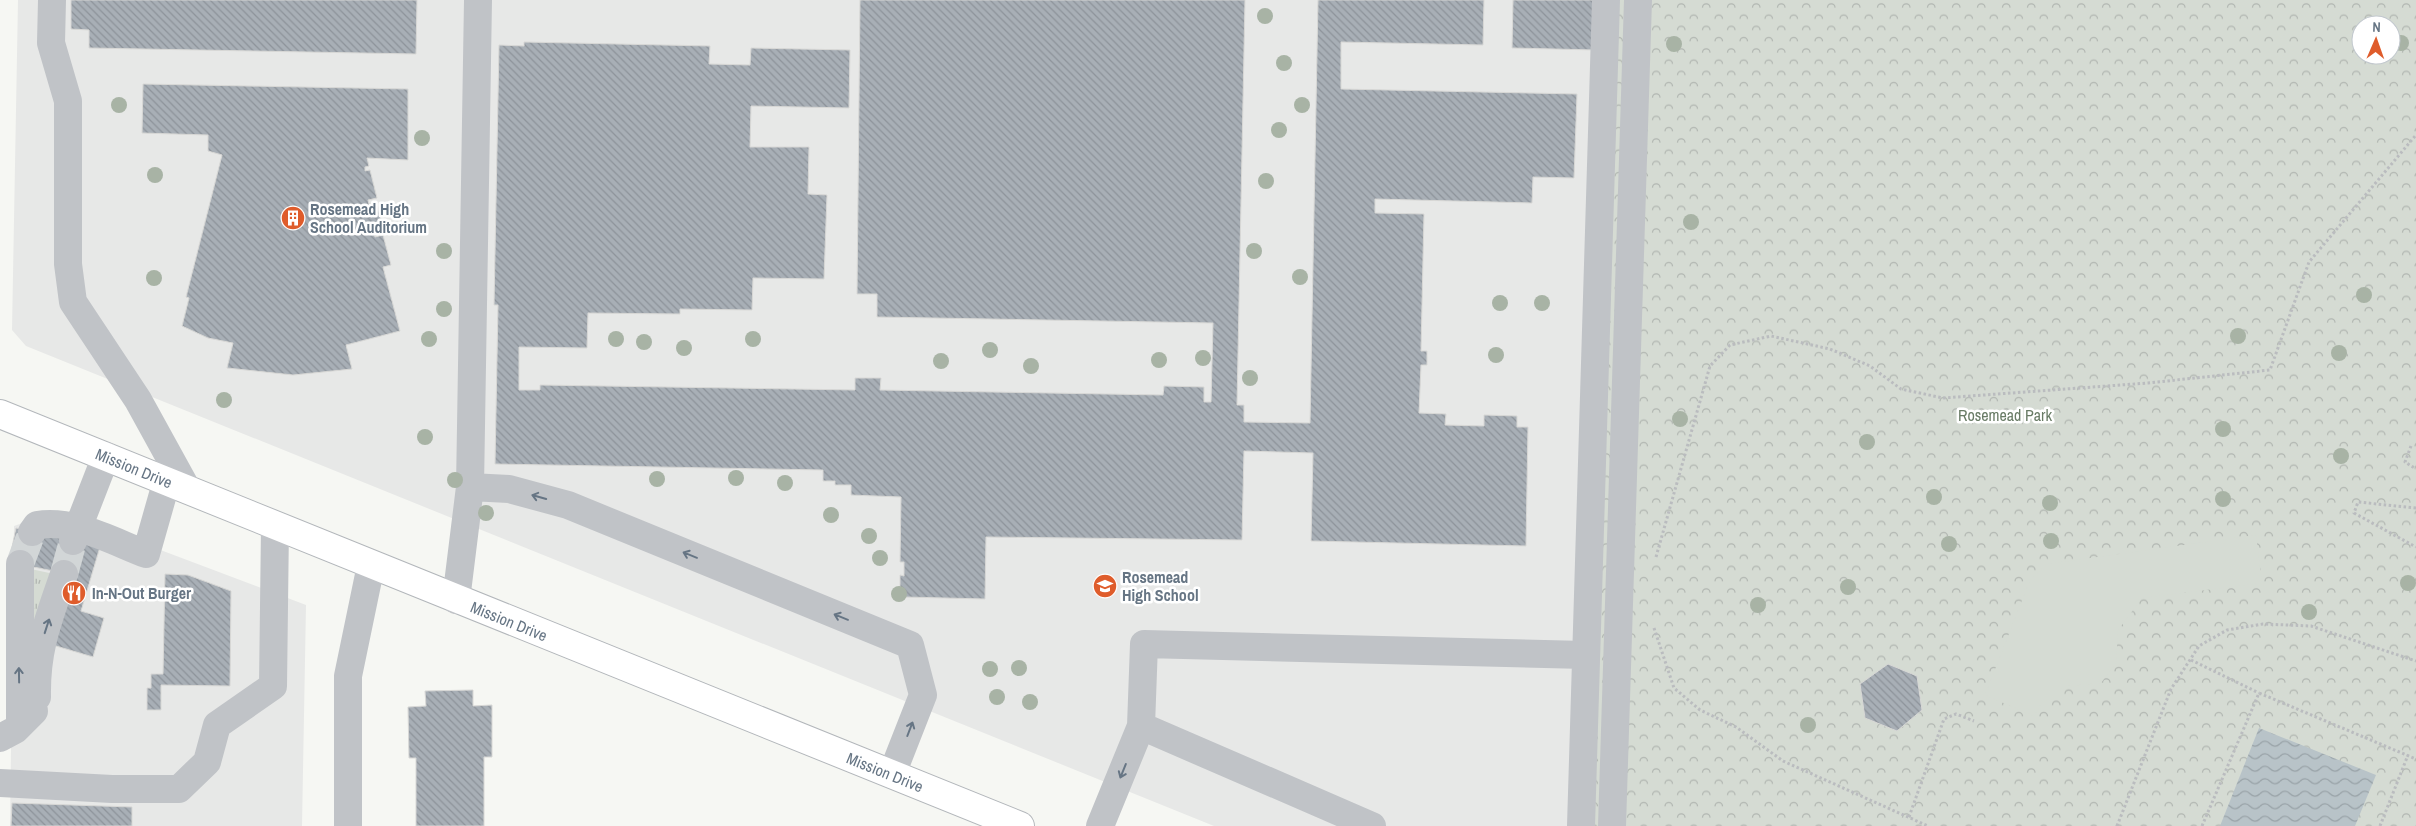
<svg xmlns="http://www.w3.org/2000/svg" width="2416" height="826" viewBox="0 0 2416 826" font-family="'Archivo Narrow',sans-serif">
<style>
.built{fill:#e7e8e7}
.grass{fill:url(#grass-tufts)}
.forest{fill:url(#forest-crowns);fill-rule:evenodd}
.pitch{fill:#d5dbd3}
.water{fill:url(#water-waves)}
.building{fill:url(#building-back-hatch);stroke:#d8d8d6}
.lines{fill:none;stroke-linecap:round;stroke-linejoin:round}
.minor-tunnel{stroke:#d2d6d7;stroke-width:28;stroke-dasharray:28 14;stroke-linecap:butt}
.major-casing{stroke:#b3b7bb;stroke-width:30}
.path{stroke:#babcbf;stroke-width:3;stroke-dasharray:2.5 2.5;stroke-linecap:butt}
.minor{stroke:#c0c3c7;stroke-width:28}
.major{stroke:#fff;stroke-width:28}
.tree{fill:#a8b3a5}
.oneway{stroke:#667584}
.labels{text-anchor:middle;stroke-width:5;stroke-linejoin:round;paint-order:stroke}
.poi-label{font-size:16px;font-weight:bold;fill:#667584;stroke:#fff;text-anchor:start}
.park-label{font-size:16px;fill:#687b65;stroke:#fff}
.street-label{font-size:16px;fill:#667584;stroke:#fff}
</style>
<defs>
<pattern id="grass-tufts" width="24" height="20" patternUnits="userSpaceOnUse" patternTransform="scale(1.25)"><rect width="24" height="20" fill="#d5dbd3"/><path d="M3 7l-1-3M5 7V3M7 7l1-3M15 17l-1-3M17 17v-4M19 17l1-3" fill="none" stroke="#b1b6b1"/></pattern>
<pattern id="forest-crowns" width="20" height="18" patternUnits="userSpaceOnUse" patternTransform="scale(1.25)"><rect width="20" height="18" fill="#d5dbd3"/><path d="M2 6a3 3 0 1 1 6 0M12 15a3 3 0 1 1 6 0" fill="none" stroke="#b1b6b1"/></pattern>
<pattern id="water-waves" width="16" height="10" patternUnits="userSpaceOnUse" patternTransform="scale(1.25)"><rect width="16" height="10" fill="#b8c3c8"/><path d="M0 5q4-4 8 0t8 0" fill="none" stroke="#99a3a8"/></pattern>
<pattern id="building-back-hatch" width="6" height="6" patternUnits="userSpaceOnUse" patternTransform="scale(1.25)"><rect width="6" height="6" fill="#a8afb6"/><path d="M-1 5l2 2M0 0l6 6M5-1l2 2" fill="none" stroke="#8d939a"/></pattern>
</defs>
<rect width="100%" height="100%" fill="#f6f7f3"/>
<path class="built" d="M 18,0 L 1607,0 L 1583,826 L 1214,826 L 26,346 L 12,330 Z
M 57,511 L 306,605 L 302,826 L 10,826 L 14,526 Z"/>
<path class="grass" d="M 26,568 L 54,574 L 31,649 Z"/>
<path class="forest" d="M 1607,0 L 2416,0 L 2416,826 L 1583,826 ZM 2361,25 L 2391,25 L 2391,55 L 2361,55 Z"/>
<path class="pitch" d="M 2256,535 L 2262,583 L 2142,598 L 2118,630 L 2116,663 L 2101,683 L 2068,686 L 2056,698 L 2042,702 L 2034,716 L 1985,695 L 2030,580 L 2047,564 Z"/>
<path class="water" d="M 2259,728 L 2376,775 L 2355,826 L 2220,826 Z"/>
<path class="building" d="M 71,0 L 417,0 L 416,54 L 89,48 L 89,30 L 71,29 Z
M 860,0 L 1245,0 L 1237,405 L 1244,405 L 1244,422 L 1310,423 L 1318,0 L 1484,0 L 1483,45 L 1341,42 L 1341,89 L 1577,94 L 1574,178 L 1533,177 L 1532,203 L 1375,199 L 1375,213 L 1424,214 L 1421,351 L 1427,351 L 1427,365 L 1421,365 L 1419,413 L 1446,414 L 1445,425 L 1484,426 L 1484,415 L 1517,416 L 1517,427 L 1528,427 L 1526,546 L 1311,541 L 1313,453 L 1244,451 L 1242,540 L 986,537 L 985,599 L 905,597 L 905,592 L 900,592 L 900,575 L 904,576 L 904,562 L 900,562 L 901,497 L 851,495 L 851,485 L 835,485 L 835,481 L 823,481 L 823,470 L 495,464 L 498,305 L 494,305 L 499,45 L 524,46 L 524,42 L 710,46 L 709,64 L 750,65 L 751,48 L 850,50 L 849,108 L 751,106 L 750,147 L 809,147 L 808,194 L 827,195 L 824,279 L 753,278 L 752,310 L 680,309 L 680,314 L 588,313 L 587,348 L 519,347 L 519,390 L 540,390 L 540,385 L 855,390 L 855,378 L 881,378 L 880,390 L 1163,395 L 1164,386 L 1204,387 L 1204,402 L 1211,402 L 1213,323 L 877,317 L 877,294 L 857,294 Z
M 1513,0 L 1596,0 L 1595,50 L 1512,48 Z
M 143,84 L 408,89 L 408,160 L 367,158 L 369,166 L 365,167 L 365,171 L 370,170 L 377,198 L 368,200 L 369,204 L 377,203 L 384,231 L 374,233 L 375,237 L 383,235 L 391,265 L 383,267 L 400,331 L 346,345 L 352,369 L 293,375 L 227,368 L 233,343 L 208,338 L 182,326 L 189,298 L 186,297 L 222,155 L 208,151 L 208,135 L 142,133 Z
M 16,528 L 100,547 L 81,611 L 104,618 L 93,657 L 46,643 L 68,574 L 9,562 Z
M 165,574 L 188,575 L 231,591 L 230,686 L 161,685 L 161,710 L 147,710 L 147,688 L 151,688 L 151,674 L 163,674 Z
M 1888,664 L 1917,676 L 1922,710 L 1897,731 L 1865,718 L 1860,684 Z
M 473,690 L 473,706 L 492,705 L 492,757 L 484,757 L 484,826 L 416,826 L 416,758 L 409,758 L 408,707 L 426,706 L 425,691 Z
M 12,803 L 132,807 L 132,826 L 11,826 Z"/>
<g class="lines">
<path class="minor-tunnel" d="M 20,564 L 32,532
M 64,574 L 73,541"/>
<g class="major-casing">
<path id="major" d="M 0,414 L 1020,826"/>
</g>
<path class="path" d="M 2411,446 L 2405,462 L 2416,469
M 2416,508 L 2358,502 L 2354,513 L 2416,547
M 1656,557 L 1710,366 L 1730,345 L 1771,336 L 1830,349 L 1870,366 L 1901,389 L 1943,398 L 2148,383 L 2270,370 L 2309,262 L 2416,135
M 1654,628 L 1674,688 L 1700,710 L 1736,727 L 1783,761 L 1928,826
M 2191,660 L 2259,693
M 1909,817 L 1944,719 L 1956,714 L 1974,721
M 2117,826 L 2171,689 L 2199,646 L 2227,630 L 2263,624 L 2311,626 L 2416,661
M 2202,826 L 2259,693 L 2416,759
M 2380,826 L 2408,755"/>
<path class="minor" d="M 52,0 L 51,43 L 68,101 L 68,264 L 73,302 L 138,400 L 187,489
M 470,487 L 509,489 L 568,505 L 910,645 L 923,695 L 892,774
M 32,532 L 37,525 C 74,519 112,541 146,554 L 167,480
M 73,541 L 106,456
M 20,564 L 20,724
M 456,600 L 470,487 L 478,0
M 37,697 C 36,648 49,618 64,574
M 0,738 L 15,730 L 34,711
M 0,783 L 112,789 L 179,789 L 207,762 L 217,725 L 273,686 L 275,526
M 348,826 L 348,676 L 371,565
M 1100,826 L 1141,726
M 1372,826 L 1141,726 L 1144,644 L 1585,655
M 1581,826 L 1606,0
M 1612,826 L 1638,0"/>
<use href="#major" class="major"/>
</g>
<g class="tree">
<circle cx="1265" cy="16" r="8"/>
<circle cx="2401" cy="43" r="8"/>
<circle cx="1674" cy="44" r="8"/>
<circle cx="1284" cy="63" r="8"/>
<circle cx="119" cy="105" r="8"/>
<circle cx="1302" cy="105" r="8"/>
<circle cx="1279" cy="130" r="8"/>
<circle cx="422" cy="138" r="8"/>
<circle cx="155" cy="175" r="8"/>
<circle cx="1266" cy="181" r="8"/>
<circle cx="1691" cy="222" r="8"/>
<circle cx="444" cy="251" r="8"/>
<circle cx="1254" cy="251" r="8"/>
<circle cx="1300" cy="277" r="8"/>
<circle cx="154" cy="278" r="8"/>
<circle cx="2364" cy="295" r="8"/>
<circle cx="1500" cy="303" r="8"/>
<circle cx="1542" cy="303" r="8"/>
<circle cx="444" cy="309" r="8"/>
<circle cx="2238" cy="336" r="8"/>
<circle cx="429" cy="339" r="8"/>
<circle cx="616" cy="339" r="8"/>
<circle cx="753" cy="339" r="8"/>
<circle cx="644" cy="342" r="8"/>
<circle cx="684" cy="348" r="8"/>
<circle cx="990" cy="350" r="8"/>
<circle cx="2339" cy="353" r="8"/>
<circle cx="1496" cy="355" r="8"/>
<circle cx="1203" cy="358" r="8"/>
<circle cx="1159" cy="360" r="8"/>
<circle cx="941" cy="361" r="8"/>
<circle cx="1031" cy="366" r="8"/>
<circle cx="1250" cy="378" r="8"/>
<circle cx="224" cy="400" r="8"/>
<circle cx="1680" cy="419" r="8"/>
<circle cx="2223" cy="429" r="8"/>
<circle cx="425" cy="437" r="8"/>
<circle cx="1867" cy="442" r="8"/>
<circle cx="2341" cy="456" r="8"/>
<circle cx="736" cy="478" r="8"/>
<circle cx="657" cy="479" r="8"/>
<circle cx="455" cy="480" r="8"/>
<circle cx="785" cy="483" r="8"/>
<circle cx="1934" cy="497" r="8"/>
<circle cx="2223" cy="499" r="8"/>
<circle cx="2050" cy="503" r="8"/>
<circle cx="486" cy="513" r="8"/>
<circle cx="831" cy="515" r="8"/>
<circle cx="869" cy="536" r="8"/>
<circle cx="2051" cy="541" r="8"/>
<circle cx="1949" cy="544" r="8"/>
<circle cx="880" cy="558" r="8"/>
<circle cx="2408" cy="583" r="8"/>
<circle cx="1848" cy="587" r="8"/>
<circle cx="899" cy="594" r="8"/>
<circle cx="1758" cy="605" r="8"/>
<circle cx="2309" cy="612" r="8"/>
<circle cx="1019" cy="668" r="8"/>
<circle cx="990" cy="669" r="8"/>
<circle cx="997" cy="697" r="8"/>
<circle cx="1030" cy="702" r="8"/>
<circle cx="1808" cy="725" r="8"/>
</g>
<defs><path id="oneway-shaft" d="M-6 0H5M1.5-3L5.5 0L1.5 3" fill="none" stroke-width="1.6" stroke-linecap="round" stroke-linejoin="round" transform="scale(1.25)"/></defs>
<g class="oneway">
<use href="#oneway-shaft" transform="translate(539 497) rotate(-164)"/>
<use href="#oneway-shaft" transform="translate(690 555) rotate(-158)"/>
<use href="#oneway-shaft" transform="translate(841 617) rotate(-158)"/>
<use href="#oneway-shaft" transform="translate(47 626) rotate(-72)"/>
<use href="#oneway-shaft" transform="translate(19 675) rotate(-91)"/>
<use href="#oneway-shaft" transform="translate(910 729) rotate(-69)"/>
<use href="#oneway-shaft" transform="translate(1123 771) rotate(112)"/>
</g>
<defs>
<g id="building-disc" transform="scale(1.25)"><circle r="9.5" fill="#df5c2b" stroke="#fff"/><path d="M-4-6H4V6H1V3H-1V6H-4ZM-2.5-4.3h1.7v1.8h-1.7ZM.8-4.3h1.7v1.8H.8ZM-2.5-1h1.7V.8h-1.7ZM.8-1h1.7V.8H.8Z" fill="#fff"/></g>
<g id="school-disc" transform="scale(1.25)"><circle r="9.5" fill="#df5c2b" stroke="#fff"/><path d="M0-5L7-2L0 1L-7-2ZM-4 1L0 2.5L4 1V4Q0 6-4 4Z" fill="#fff"/></g>
<g id="restaurant-disc" transform="scale(1.25)"><circle r="9.5" fill="#df5c2b" stroke="#fff"/><path d="M-5-6h1v4h1v-4h1v4h1v-4h1v5L-1.5 .5V6h-2V.5L-5-1ZM5-6V6H3V1.5H1.5Q1.5-4 5-6Z" fill="#fff"/></g>
</defs>
<g fill-rule="evenodd">
<use href="#building-disc" x="293" y="218"/>
<use href="#school-disc" x="1105" y="586"/>
<use href="#restaurant-disc" x="74" y="593"/>
</g>
<g class="labels">
<g class="poi-label">
<text x="310" y="215">Rosemead High<tspan x="310" dy="18">School Auditorium</tspan></text>
<text x="1122" y="583">Rosemead<tspan x="1122" dy="18">High School</tspan></text>
<text x="92" y="599">In-N-Out Burger</text>
</g>
<g class="park-label">
<text x="2005" y="421">Rosemead Park</text>
</g>
<g class="street-label">
<text transform="translate(134 468) rotate(22)" y="6">Mission Drive</text>
<text transform="translate(509 621) rotate(22)" y="6">Mission Drive</text>
<text transform="translate(885 772) rotate(22)" y="6">Mission Drive</text>
</g>
</g>
<g transform="translate(2376 40) rotate(2)"><circle r="24" fill="#ffffff" stroke="#c2c8ce"/>
<path d="M0-4L9 19L0 12L-9 19Z" fill="#df5c2b"/>
<text y="-8" font-size="14" font-weight="bold" text-anchor="middle" fill="#667584">N</text>
</g>
</svg>
